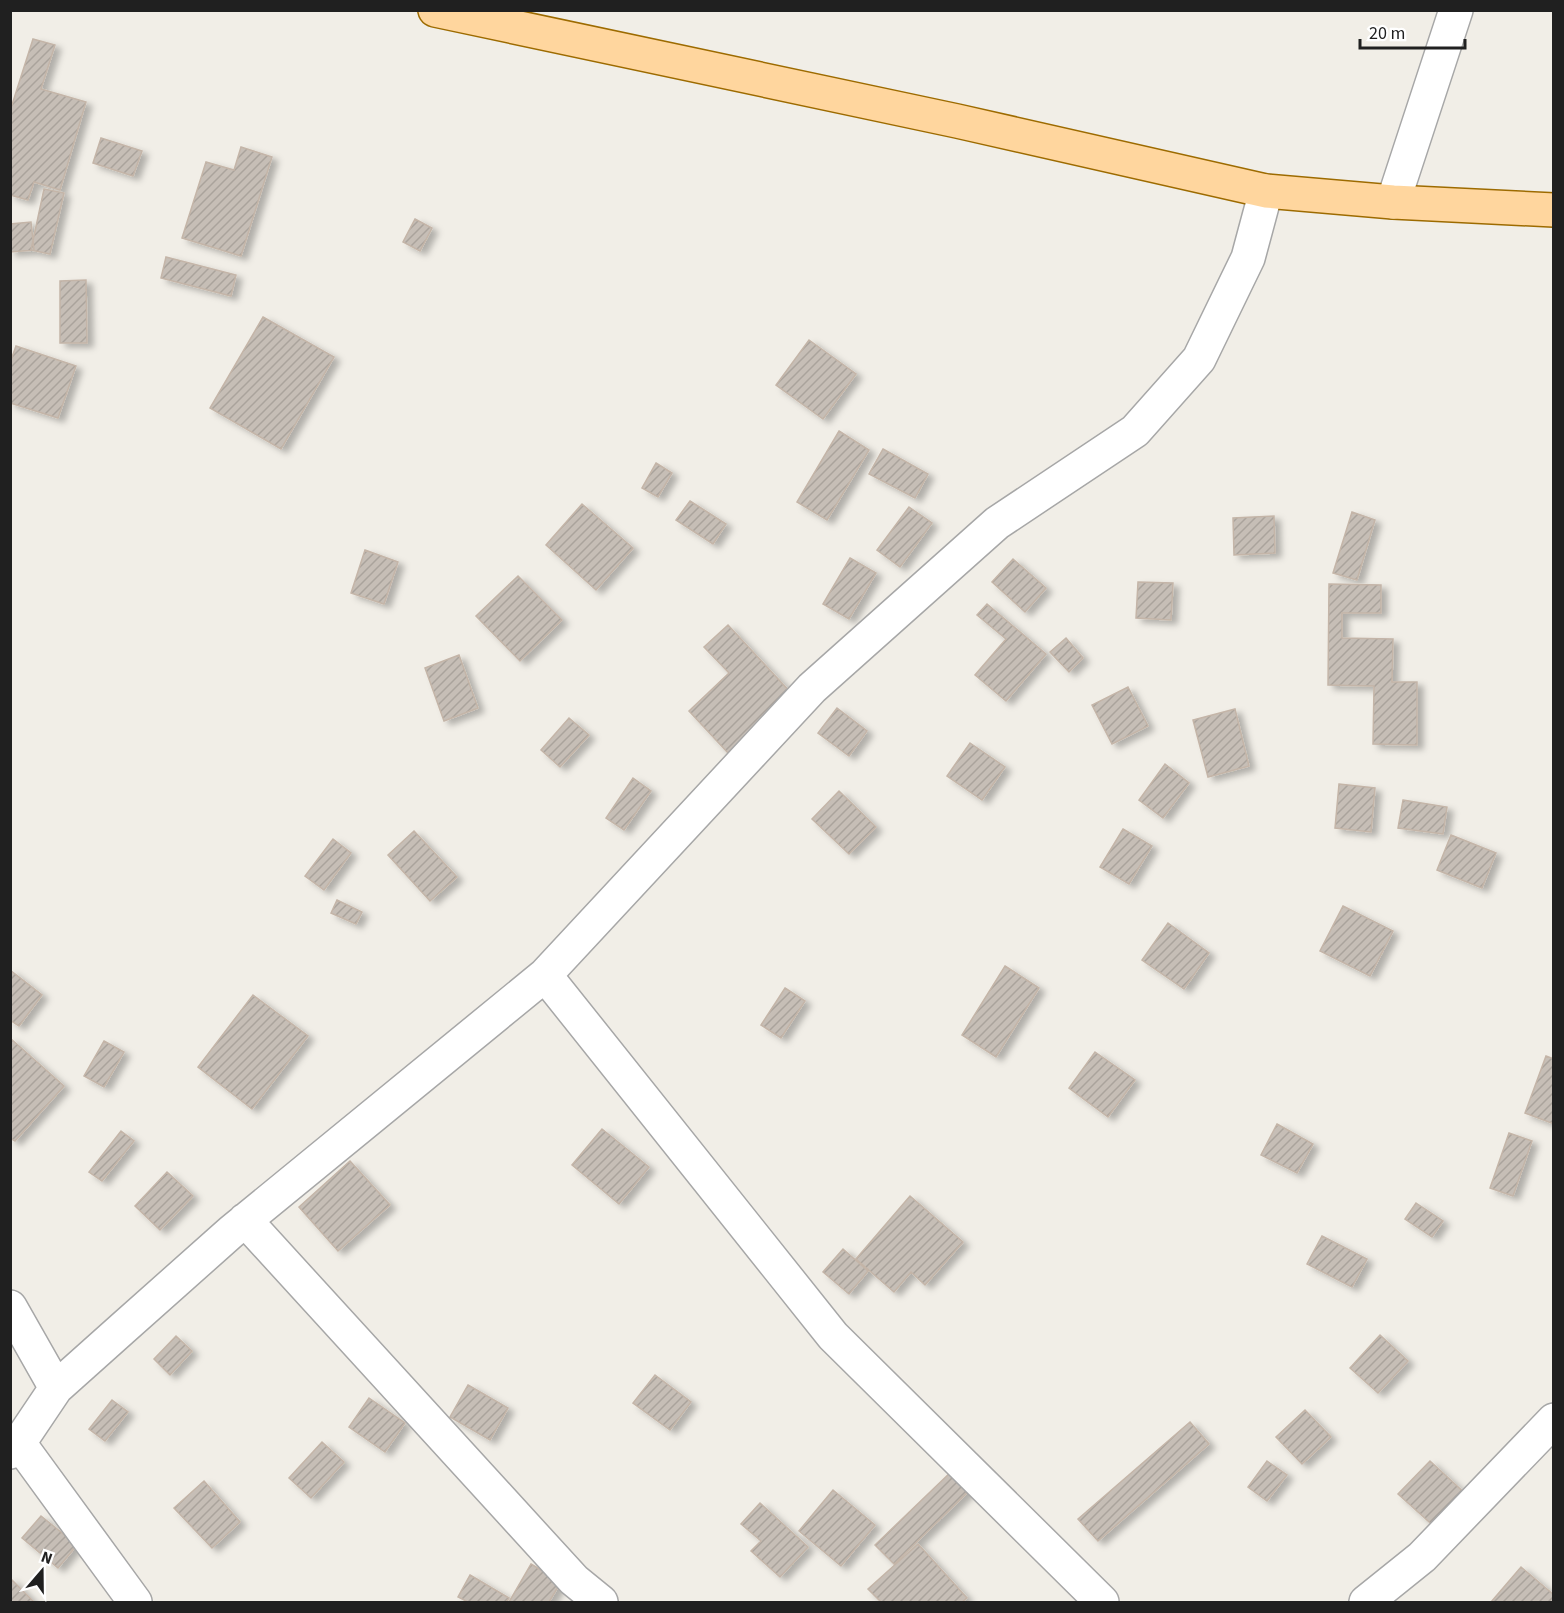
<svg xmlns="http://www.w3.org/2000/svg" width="1564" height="1613" viewBox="0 0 1564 1613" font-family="'Source Sans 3',sans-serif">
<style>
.building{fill:url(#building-hatch);stroke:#c4b5a8;stroke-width:1.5;filter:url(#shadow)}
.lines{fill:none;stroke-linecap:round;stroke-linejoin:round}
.minor-casing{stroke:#a7a7a7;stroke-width:36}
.major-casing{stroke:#9d6b00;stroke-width:36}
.minor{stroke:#fff;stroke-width:33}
.major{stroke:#ffd69e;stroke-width:33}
</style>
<defs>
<pattern id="building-hatch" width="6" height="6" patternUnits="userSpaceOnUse" patternTransform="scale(1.5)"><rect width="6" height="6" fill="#c6beb6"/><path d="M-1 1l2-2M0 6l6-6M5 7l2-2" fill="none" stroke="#aaa39c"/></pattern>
<filter id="shadow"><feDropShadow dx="6" dy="4" stdDeviation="3" flood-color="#0004"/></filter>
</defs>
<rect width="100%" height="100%" fill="#f1eee7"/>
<path class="building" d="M 33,39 L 55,45 L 41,89 L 86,102 L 60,190 L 34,182 L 28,200 L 10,195 L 10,111 Z
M 101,138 L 142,151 L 133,176 L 93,163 Z
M 241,147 L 272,157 L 241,256 L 182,238 L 206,162 L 234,170 Z
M 44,189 L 64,193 L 50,254 L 31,250 Z
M 415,219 L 432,228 L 420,251 L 403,242 Z
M 31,222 L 34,250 L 10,252 L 10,224 Z
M 166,257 L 236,275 L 231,296 L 161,278 Z
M 86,280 L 87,343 L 60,343 L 60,281 Z
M 263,317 L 334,357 L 281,449 L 210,408 Z
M 809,340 L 856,374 L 823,419 L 776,385 Z
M 16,346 L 76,366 L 58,418 L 10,403 L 10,363 Z
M 839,431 L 869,450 L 827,520 L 797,502 Z
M 883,449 L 928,474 L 915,498 L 869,474 Z
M 656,463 L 672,473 L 658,497 L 642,488 Z
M 690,501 L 726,524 L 713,544 L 676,520 Z
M 582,504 L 633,548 L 596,590 L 546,545 Z
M 909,507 L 932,523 L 900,567 L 877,550 Z
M 1352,512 L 1375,520 L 1357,580 L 1333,573 Z
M 1274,516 L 1275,553 L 1234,555 L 1233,518 Z
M 365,550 L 398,562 L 384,604 L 351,593 Z
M 850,558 L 876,573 L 849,619 L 823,604 Z
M 1013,559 L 1046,588 L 1025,612 L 992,582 Z
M 518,576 L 562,620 L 520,661 L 476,616 Z
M 1138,582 L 1173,583 L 1171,620 L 1136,618 Z
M 1329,584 L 1381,585 L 1381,613 L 1342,613 L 1342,638 L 1393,639 L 1392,682 L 1417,682 L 1417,745 L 1373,744 L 1374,686 L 1328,685 Z
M 987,604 L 1046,654 L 1006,701 L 975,675 L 1006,639 L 977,615 Z
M 728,625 L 792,694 L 728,753 L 689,711 L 729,673 L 704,647 Z
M 1066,638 L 1083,658 L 1069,672 L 1050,652 Z
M 459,655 L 478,708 L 444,721 L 425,668 Z
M 1128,687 L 1148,726 L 1112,744 L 1092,705 Z
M 837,708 L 867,731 L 849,756 L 818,733 Z
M 1235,709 L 1249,766 L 1208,777 L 1193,720 Z
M 569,718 L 589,735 L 560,767 L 541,750 Z
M 970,743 L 1005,767 L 982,800 L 947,776 Z
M 1165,764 L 1189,783 L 1163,818 L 1139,800 Z
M 633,778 L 651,791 L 624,830 L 606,818 Z
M 1339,784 L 1375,788 L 1371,832 L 1335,828 Z
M 839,791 L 876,827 L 849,854 L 812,819 Z
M 1403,800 L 1447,807 L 1443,834 L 1398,828 Z
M 1123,829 L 1152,846 L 1129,884 L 1100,867 Z
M 414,831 L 457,877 L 430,901 L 388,855 Z
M 1451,835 L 1496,853 L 1482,888 L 1437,870 Z
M 333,839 L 351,853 L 324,890 L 305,876 Z
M 337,900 L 362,912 L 356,924 L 331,913 Z
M 1343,906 L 1393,931 L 1370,976 L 1320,951 Z
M 1168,923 L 1209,953 L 1184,989 L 1142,960 Z
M 1005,966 L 1039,988 L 996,1057 L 962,1035 Z
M 10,970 L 42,995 L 19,1026 L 10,1020 Z
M 785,988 L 805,1001 L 781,1038 L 761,1025 Z
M 253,995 L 308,1036 L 252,1109 L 198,1067 Z
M 10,1038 L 64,1086 L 15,1141 L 10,1138 Z
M 104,1041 L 124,1052 L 104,1087 L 84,1076 Z
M 1095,1052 L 1135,1080 L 1108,1117 L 1069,1088 Z
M 1546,1056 L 1554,1059 L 1554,1124 L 1525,1113 Z
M 1277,1124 L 1313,1144 L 1297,1173 L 1261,1155 Z
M 602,1129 L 649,1167 L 619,1204 L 572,1165 Z
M 121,1131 L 134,1141 L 102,1181 L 89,1172 Z
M 1509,1133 L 1532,1141 L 1513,1196 L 1490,1188 Z
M 350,1161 L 390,1205 L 338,1251 L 299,1207 Z
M 167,1172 L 193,1196 L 160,1230 L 135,1206 Z
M 910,1196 L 963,1242 L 925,1285 L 911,1272 L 894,1292 L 856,1259 Z
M 1416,1203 L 1443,1221 L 1432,1237 L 1405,1219 Z
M 1322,1236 L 1367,1259 L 1352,1287 L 1307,1264 Z
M 843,1249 L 868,1271 L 849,1294 L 823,1272 Z
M 1380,1335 L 1408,1361 L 1378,1393 L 1350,1368 Z
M 176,1336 L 192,1351 L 170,1375 L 154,1359 Z
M 655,1375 L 691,1402 L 670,1430 L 633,1403 Z
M 468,1385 L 508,1408 L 490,1440 L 450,1417 Z
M 369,1398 L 405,1423 L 385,1452 L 349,1427 Z
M 112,1400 L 128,1412 L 105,1441 L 89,1429 Z
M 1305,1410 L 1331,1437 L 1302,1464 L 1276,1437 Z
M 1190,1422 L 1209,1444 L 1098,1541 L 1078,1519 Z
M 322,1442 L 344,1462 L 311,1498 L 289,1478 Z
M 1267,1461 L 1287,1475 L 1267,1501 L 1248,1487 Z
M 1430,1461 L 1469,1497 L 1438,1530 L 1398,1494 Z
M 955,1468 L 973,1487 L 894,1564 L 875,1545 Z
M 204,1481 L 240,1522 L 212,1548 L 174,1508 Z
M 833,1490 L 875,1525 L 841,1566 L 799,1531 Z
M 760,1503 L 808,1547 L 780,1577 L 751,1551 L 761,1541 L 741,1524 Z
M 41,1516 L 77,1545 L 58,1568 L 22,1538 Z
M 918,1544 L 967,1598 L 962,1602 L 881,1602 L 868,1589 Z
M 531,1564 L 561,1582 L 549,1602 L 509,1602 Z
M 1521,1567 L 1554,1595 L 1554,1602 L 1491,1602 Z
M 470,1575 L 509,1598 L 506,1602 L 468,1602 L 458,1597 Z
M 10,1578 L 34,1602 L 10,1602 Z"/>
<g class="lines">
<g class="minor-casing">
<path id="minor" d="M 1393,202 L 1456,10
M 545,975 L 833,1336 L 1102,1602
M 245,1220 L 574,1580 L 601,1602
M 10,1307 L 56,1388
M 19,1443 L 135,1602
M 10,1452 L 19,1443 L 56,1388 L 122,1329 L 231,1232 L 545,975 L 812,688 L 997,523 L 1135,431 L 1199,359 L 1248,258 L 1266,191
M 1366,1602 L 1422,1557 L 1554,1420"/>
</g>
<g class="major-casing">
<path id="major" d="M 435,10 L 957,121 L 1266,191 L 1393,202 L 1554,210"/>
</g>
<use href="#minor" class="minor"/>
<use href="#major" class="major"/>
</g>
<rect width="1564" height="1613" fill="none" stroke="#202020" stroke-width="24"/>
<g transform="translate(42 1571) rotate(20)" stroke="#ffffff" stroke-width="4.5" paint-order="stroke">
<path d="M0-4.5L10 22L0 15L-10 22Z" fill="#202020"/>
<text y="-9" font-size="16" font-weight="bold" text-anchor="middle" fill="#202020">N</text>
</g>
<path d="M1360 39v9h105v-9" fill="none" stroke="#202020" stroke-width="3"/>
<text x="1369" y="39" font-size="18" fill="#202020" stroke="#ffffff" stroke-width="4.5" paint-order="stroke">20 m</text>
</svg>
